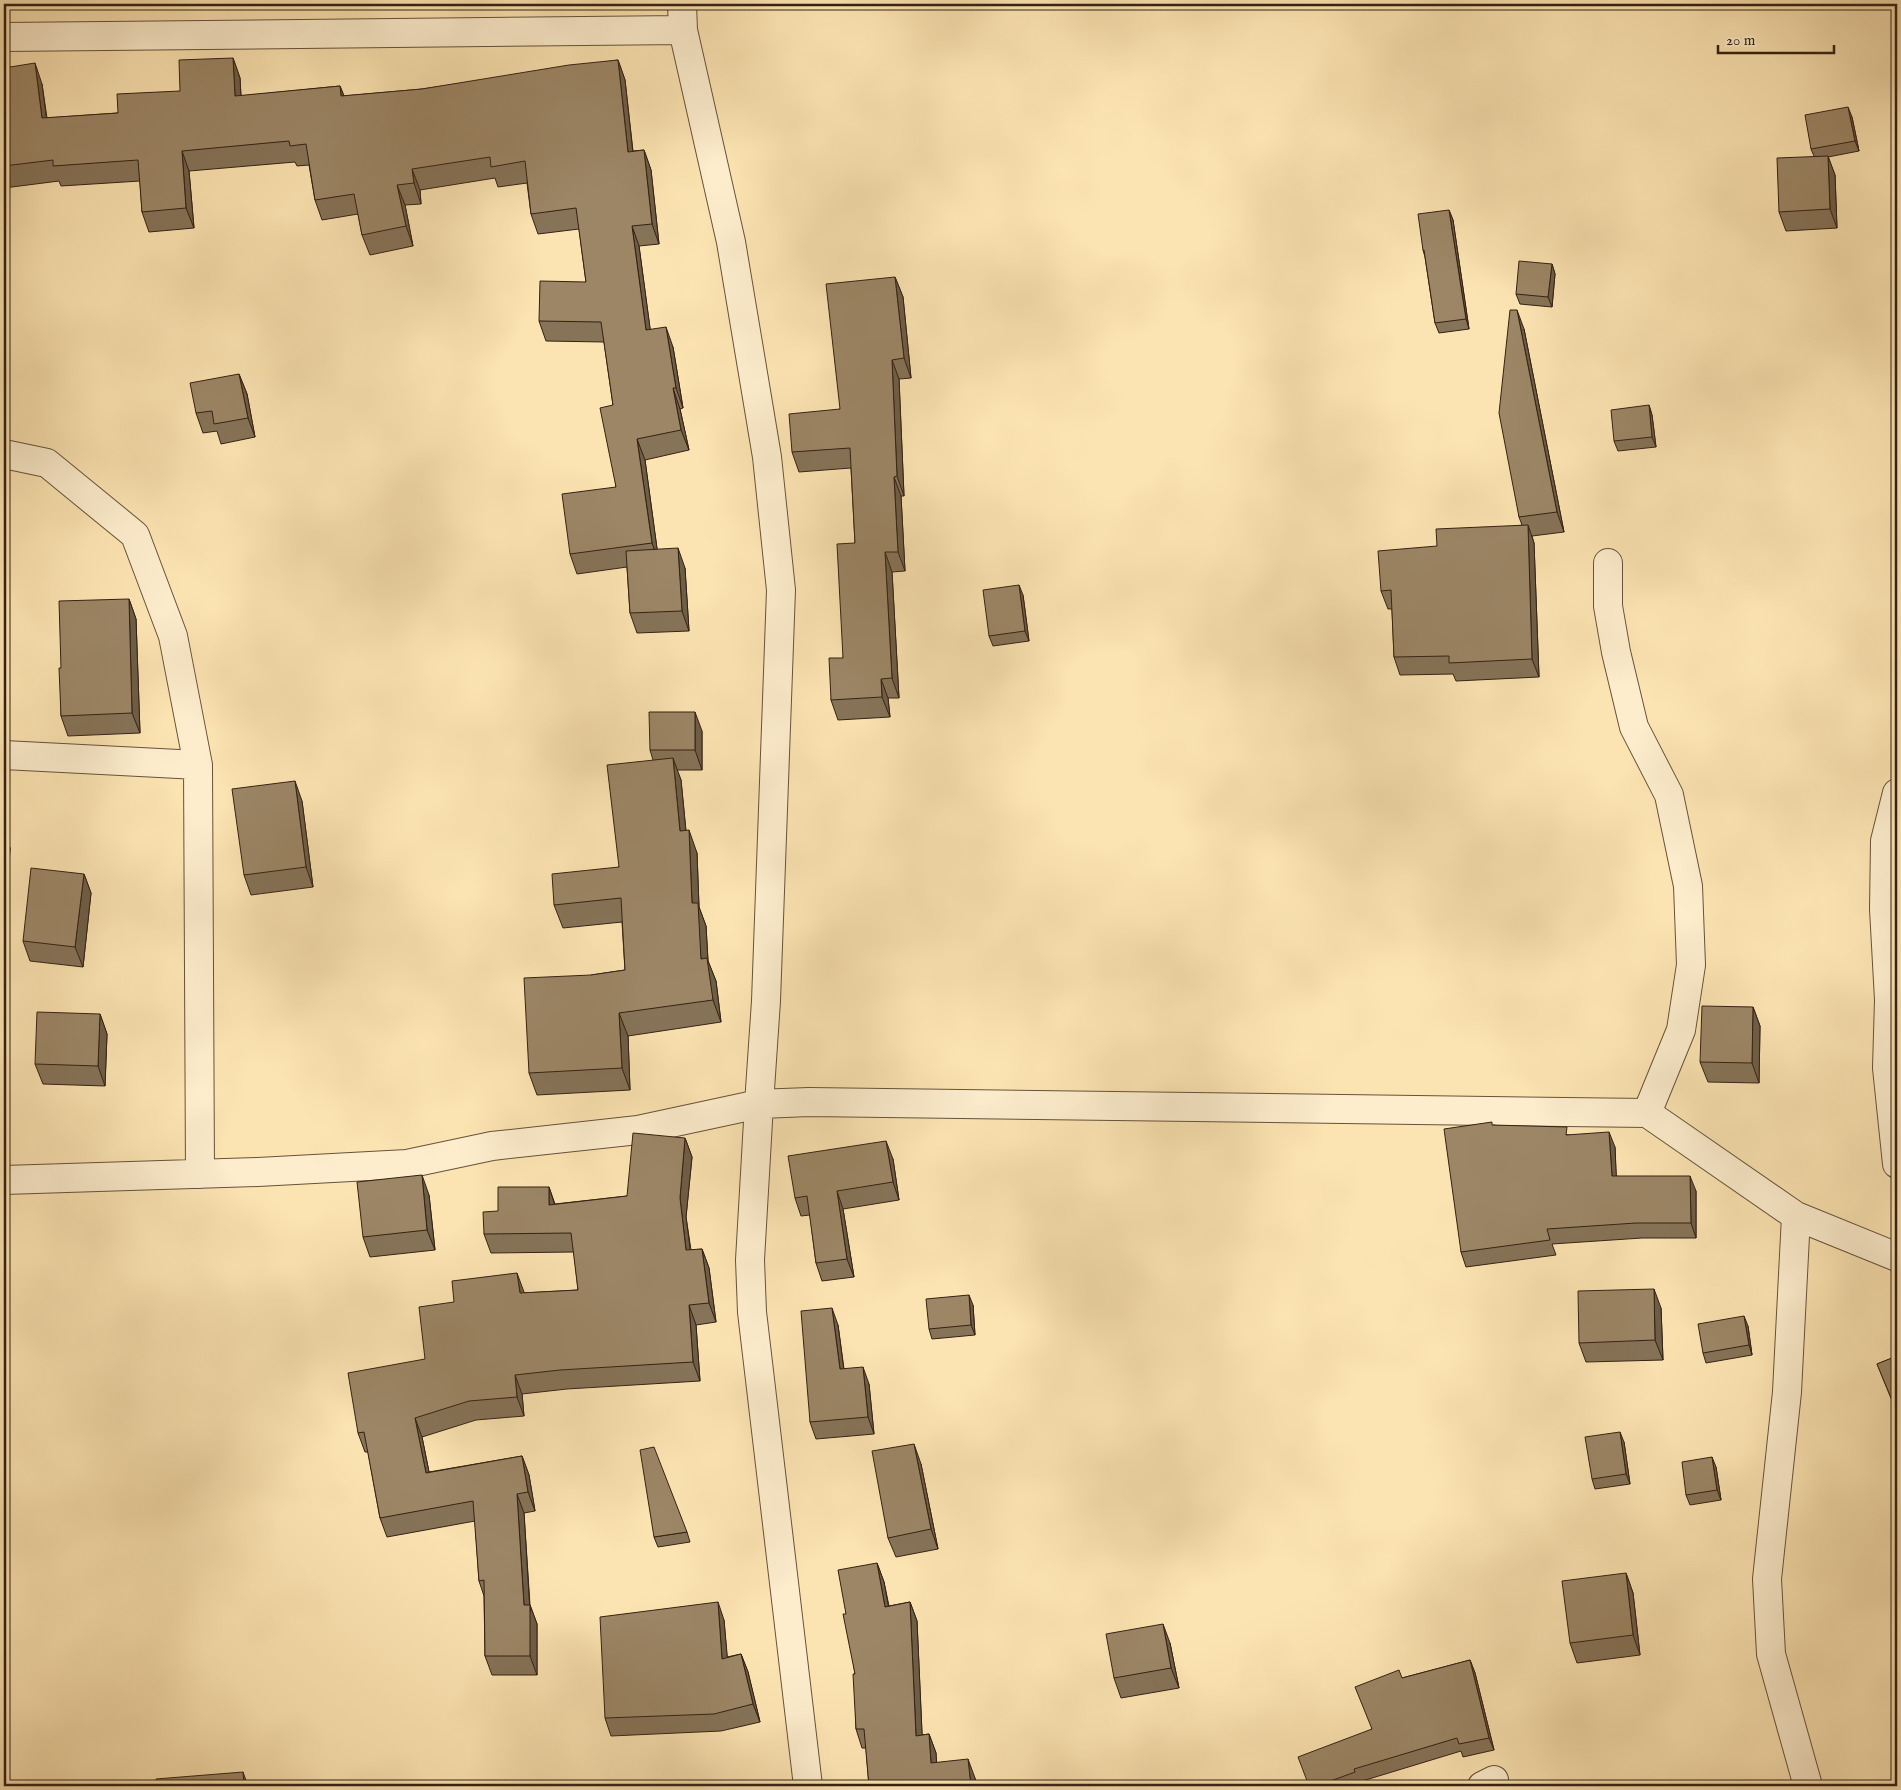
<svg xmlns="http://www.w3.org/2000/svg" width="1901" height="1790" viewBox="0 0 1901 1790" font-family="'IM FELL English',serif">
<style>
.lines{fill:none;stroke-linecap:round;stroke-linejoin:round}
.minor-casing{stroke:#66523b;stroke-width:30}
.minor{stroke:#fdedcd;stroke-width:28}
.wall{fill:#867358;stroke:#342113}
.shaded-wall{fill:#6d5e47;stroke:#342113}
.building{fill:#9c8666;stroke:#342113}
</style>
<rect width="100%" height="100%" fill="#fce4b2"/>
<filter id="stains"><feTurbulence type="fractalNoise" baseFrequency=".004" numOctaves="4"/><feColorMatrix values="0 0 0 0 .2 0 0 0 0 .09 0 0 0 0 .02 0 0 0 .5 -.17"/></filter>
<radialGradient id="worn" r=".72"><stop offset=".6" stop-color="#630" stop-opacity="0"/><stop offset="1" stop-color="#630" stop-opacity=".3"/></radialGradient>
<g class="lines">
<g class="minor-casing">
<path id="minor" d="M 682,4 L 683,30 L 731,242 L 767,457 L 781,590 L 766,1001 L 759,1104 L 750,1260 L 752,1312 L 808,1786
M 4,37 L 683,30
M 4,454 L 47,463 L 135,535 L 173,636 L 198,765 L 200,1174
M 1608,563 L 1608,606 L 1616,652 L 1634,727 L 1669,795 L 1688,886 L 1691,965 L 1681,1030 L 1647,1113
M 4,755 L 198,765
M 1897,793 L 1885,841 L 1884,909 L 1889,1000 L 1887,1068 L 1897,1164
M 4,1180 L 258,1172 L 407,1164 L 492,1146 L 638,1130 L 759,1104 L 809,1102 L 1647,1113 L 1796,1216 L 1897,1257
M 1796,1216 L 1787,1392 L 1767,1579 L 1771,1654 L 1808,1786
M 1482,1786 L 1494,1780"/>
</g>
<use href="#minor" class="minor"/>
</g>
<path class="wall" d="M 735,4 L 811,4 L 811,5 L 736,8 Z
M 233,58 L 240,78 L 241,96 L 340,86 L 344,96 L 422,89 L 618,60 L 625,80 L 633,151 L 644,150 L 651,170 L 659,244 L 639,246 L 650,329 L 673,347 L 683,408 L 680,409 L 689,450 L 645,460 L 657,549 L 685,568 L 689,631 L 637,633 L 630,613 L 627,567 L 577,574 L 570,554 L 616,487 L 613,405 L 604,342 L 546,341 L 539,321 L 586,282 L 579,229 L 538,234 L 531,214 L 527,183 L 498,187 L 495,178 L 420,190 L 421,204 L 405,205 L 413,246 L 370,255 L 362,235 L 358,214 L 322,220 L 315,200 L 309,165 L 297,166 L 295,162 L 189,171 L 194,228 L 149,232 L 142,212 L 140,181 L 61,186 L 59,181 L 4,188 L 4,111 L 42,84 L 47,118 L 118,113 L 180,91 Z
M 1852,117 L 1859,151 L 1828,157 L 1835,175 L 1837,228 L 1786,231 L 1779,212 L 1814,156 L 1811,149 Z
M 1449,210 L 1453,220 L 1469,329 L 1439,333 L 1435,323 L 1425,257 L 1423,250 Z
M 1552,264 L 1555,274 L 1552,307 L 1520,304 L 1516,294 Z
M 895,277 L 903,297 L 911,378 L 899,379 L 904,496 L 901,496 L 905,571 L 892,572 L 899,698 L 888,698 L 890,717 L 838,720 L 831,700 L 843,658 L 855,543 L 851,468 L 799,472 L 792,452 L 840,409 Z
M 1524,329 L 1564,532 L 1532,536 L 1534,543 L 1539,677 L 1456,681 L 1453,674 L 1400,675 L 1394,657 L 1392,609 L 1388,609 L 1381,591 L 1437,546 L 1522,525 L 1519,517 Z
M 239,374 L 247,394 L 255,437 L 221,444 L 217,431 L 203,433 L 196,413 Z
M 1649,405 L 1652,415 L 1656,447 L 1618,451 L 1614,441 Z
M 1023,595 L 1029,641 L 993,646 L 989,636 Z
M 129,599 L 136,619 L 140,733 L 68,736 L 61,716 L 61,668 Z
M 702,731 L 702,770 L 677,770 L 681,780 L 686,831 L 697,853 L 699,907 L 706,926 L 708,961 L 716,981 L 721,1022 L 628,1036 L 630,1090 L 537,1095 L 529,1073 L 591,975 L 625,970 L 622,922 L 563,928 L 554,905 L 619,867 L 653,760 L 650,750 Z
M 302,801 L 313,887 L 251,895 L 244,875 Z
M 4,832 L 10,848 L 7,895 L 4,895 Z
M 84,874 L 91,893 L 83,967 L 30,961 L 23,941 Z
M 1753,1007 L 1760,1026 L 1759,1083 L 1708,1082 L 1700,1062 Z
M 100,1014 L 107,1034 L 105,1086 L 43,1084 L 35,1064 Z
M 1493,1125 L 1569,1135 L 1615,1147 L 1616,1176 L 1696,1191 L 1696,1238 L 1642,1238 L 1552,1244 L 1556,1255 L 1466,1267 L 1461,1252 Z
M 685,1138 L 692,1157 L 686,1217 L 691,1250 L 702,1249 L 709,1268 L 716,1322 L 696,1325 L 700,1381 L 567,1389 L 522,1394 L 524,1416 L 476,1420 L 422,1437 L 429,1472 L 522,1456 L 529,1475 L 535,1511 L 524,1513 L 530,1605 L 537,1624 L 537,1675 L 492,1675 L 485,1656 L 484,1596 L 479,1581 L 475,1521 L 387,1537 L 380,1518 L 368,1452 L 365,1452 L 358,1433 L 425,1359 L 454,1302 L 524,1293 L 578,1290 L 574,1252 L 491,1253 L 484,1234 L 498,1211 L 549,1187 L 555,1204 L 627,1196 Z
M 893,1159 L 899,1200 L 843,1209 L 854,1277 L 822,1281 L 816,1263 L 810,1215 L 801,1216 L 795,1198 Z
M 429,1195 L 435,1250 L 370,1257 L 363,1237 Z
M 973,1305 L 975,1335 L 932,1339 L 929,1329 Z
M 1661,1308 L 1663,1360 L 1586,1362 L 1579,1343 Z
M 838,1325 L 844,1369 L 869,1384 L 874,1434 L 816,1439 L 810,1422 Z
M 1748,1326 L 1752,1355 L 1706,1363 L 1703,1353 Z
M 1897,1356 L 1897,1413 L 1877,1364 Z
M 1624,1442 L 1630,1484 L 1595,1489 L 1592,1479 Z
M 921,1464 L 938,1549 L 896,1557 L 888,1538 Z
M 1716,1467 L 1721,1500 L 1690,1505 L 1686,1495 Z
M 687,1532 L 690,1542 L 658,1547 L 654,1537 Z
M 877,1563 L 884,1582 L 889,1606 L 910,1602 L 917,1621 L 922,1735 L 929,1734 L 936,1753 L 936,1763 L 975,1778 L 976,1786 L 869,1786 L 866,1748 L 862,1748 L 856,1729 L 855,1674 L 846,1614 Z
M 1626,1573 L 1633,1593 L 1640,1655 L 1577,1663 L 1570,1643 Z
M 724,1620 L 727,1657 L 741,1654 L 748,1672 L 760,1722 L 721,1731 L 611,1736 L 605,1718 Z
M 1170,1643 L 1179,1688 L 1121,1698 L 1114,1678 Z
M 1470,1660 L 1475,1673 L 1494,1750 L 1463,1757 L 1461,1751 L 1359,1782 L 1360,1785 L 1357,1786 L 1309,1786 L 1371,1730 L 1402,1678 Z"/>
<path class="shaded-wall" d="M 233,58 L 240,78 L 242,117 L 235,96 Z
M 618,60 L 625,80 L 635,172 L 628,152 Z
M 35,63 L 42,84 L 49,138 L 42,118 Z
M 340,86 L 348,106 L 341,96 Z
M 1848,107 L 1852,117 L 1859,151 L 1855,141 Z
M 644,150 L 651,170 L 659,244 L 652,224 Z
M 182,151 L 189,171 L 194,228 L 186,208 Z
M 1828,156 L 1835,175 L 1837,228 L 1830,209 Z
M 412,169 L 420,190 L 421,204 L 414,183 Z
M 397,185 L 405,205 L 413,246 L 406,226 Z
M 1449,210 L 1453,220 L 1469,329 L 1466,319 Z
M 632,226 L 639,246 L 653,350 L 646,330 Z
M 1552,264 L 1555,274 L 1552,307 L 1548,297 Z
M 895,277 L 903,297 L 911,378 L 904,358 Z
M 1517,310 L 1524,329 L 1564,532 L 1557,512 Z
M 666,327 L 673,347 L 683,408 L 676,388 Z
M 892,360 L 899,379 L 904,496 L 897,476 Z
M 239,374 L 247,394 L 255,437 L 248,418 Z
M 673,388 L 680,409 L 689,450 L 681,430 Z
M 1649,405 L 1652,415 L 1656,447 L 1652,437 Z
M 637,439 L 645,460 L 659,563 L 652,543 Z
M 894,477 L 901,496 L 905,571 L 898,552 Z
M 1528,525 L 1534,543 L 1539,677 L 1532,659 Z
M 678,548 L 685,568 L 689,631 L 682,611 Z
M 885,552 L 892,572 L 899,698 L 892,678 Z
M 1019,585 L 1023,595 L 1029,641 L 1025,631 Z
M 129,599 L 136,619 L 140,733 L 132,713 Z
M 881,679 L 888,698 L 890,717 L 882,697 Z
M 695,712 L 702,731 L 702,770 L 695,750 Z
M 673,758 L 681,780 L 688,853 L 680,831 Z
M 295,781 L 302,801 L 313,887 L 306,867 Z
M 689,830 L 697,853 L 699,907 L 706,926 L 708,961 L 716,981 L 721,1022 L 713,1000 L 701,959 L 692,903 Z
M 4,832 L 10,848 L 7,895 L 4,887 Z
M 84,874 L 91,893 L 83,967 L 75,947 Z
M 1753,1007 L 1760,1026 L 1759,1083 L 1752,1063 Z
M 619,1013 L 628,1036 L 630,1090 L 622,1068 Z
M 100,1014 L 107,1034 L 105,1086 L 98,1066 Z
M 1609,1132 L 1615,1147 L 1617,1191 L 1612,1176 Z
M 685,1138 L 692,1157 L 686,1217 L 693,1270 L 686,1250 L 680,1198 Z
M 886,1141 L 893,1159 L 899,1200 L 893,1182 Z
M 422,1175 L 429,1195 L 435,1250 L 427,1230 Z
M 1690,1176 L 1696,1191 L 1696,1238 L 1691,1223 Z
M 549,1187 L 555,1206 L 549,1205 Z
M 837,1191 L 843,1209 L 854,1277 L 847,1259 Z
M 702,1249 L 709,1268 L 716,1322 L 709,1303 Z
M 517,1273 L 524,1292 L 527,1312 L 520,1293 Z
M 1654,1289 L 1661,1308 L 1663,1360 L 1655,1340 Z
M 969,1295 L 973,1305 L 975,1335 L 971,1325 Z
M 689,1305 L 696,1325 L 700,1381 L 693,1362 Z
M 832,1308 L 838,1325 L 846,1386 L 840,1369 Z
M 1744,1316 L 1748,1326 L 1752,1355 L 1749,1345 Z
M 863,1367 L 869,1384 L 874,1434 L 868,1417 Z
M 515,1375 L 522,1394 L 524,1416 L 517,1397 Z
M 415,1418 L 422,1437 L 433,1492 L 426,1473 Z
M 1620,1432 L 1624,1442 L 1630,1484 L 1626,1474 Z
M 914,1444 L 921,1464 L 938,1549 L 931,1529 Z
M 522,1456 L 529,1475 L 535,1511 L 528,1492 Z
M 1712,1457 L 1716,1467 L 1721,1500 L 1717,1490 Z
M 517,1494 L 524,1513 L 530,1612 L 530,1605 L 537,1624 L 537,1675 L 530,1656 L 524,1605 Z
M 877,1563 L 884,1582 L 892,1626 L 885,1607 Z
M 1626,1573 L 1633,1593 L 1640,1655 L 1633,1635 Z
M 718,1602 L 724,1620 L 729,1676 L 722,1659 Z
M 910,1602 L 917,1621 L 923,1754 L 916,1736 Z
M 1163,1624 L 1170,1643 L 1179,1688 L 1171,1668 Z
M 741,1654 L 748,1672 L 760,1722 L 753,1704 Z
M 1470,1660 L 1475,1673 L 1494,1750 L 1489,1738 Z
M 929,1734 L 936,1753 L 938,1782 L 931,1763 Z
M 968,1759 L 975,1778 L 976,1786 L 971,1786 Z
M 243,1772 L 248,1786 L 244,1786 Z"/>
<path class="building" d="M 233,58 L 235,96 L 340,86 L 341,96 L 422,89 L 569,65 L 618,60 L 628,152 L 644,150 L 652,224 L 632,226 L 646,330 L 666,327 L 676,388 L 673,388 L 681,430 L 637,439 L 652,543 L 570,554 L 562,494 L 616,487 L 600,408 L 613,405 L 601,322 L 539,321 L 540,281 L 586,282 L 576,208 L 531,214 L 525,161 L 491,167 L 490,157 L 412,169 L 414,183 L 397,185 L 406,226 L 362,235 L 354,194 L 315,200 L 306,144 L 290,146 L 289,141 L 182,151 L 186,208 L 142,212 L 138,160 L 53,166 L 53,160 L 4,166 L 4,68 L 35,63 L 42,118 L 118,113 L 117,94 L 180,91 L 179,60 Z
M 1848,107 L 1855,141 L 1811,149 L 1805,115 Z
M 1828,156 L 1830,209 L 1779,212 L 1777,158 Z
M 1449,210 L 1466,319 L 1435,323 L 1424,250 L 1423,250 L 1418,214 Z
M 1519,261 L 1552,264 L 1548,297 L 1516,294 Z
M 895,277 L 904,358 L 892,360 L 897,476 L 894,477 L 898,552 L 885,552 L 892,678 L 881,679 L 882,697 L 831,700 L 829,658 L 843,658 L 837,544 L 855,543 L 850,448 L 792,452 L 789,414 L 840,409 L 826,284 Z
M 1510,310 L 1517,310 L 1557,512 L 1519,517 L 1499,413 Z
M 239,374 L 248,418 L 214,424 L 212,411 L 196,413 L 190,383 Z
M 1649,405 L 1652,437 L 1614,441 L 1611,410 Z
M 1528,525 L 1532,659 L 1449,663 L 1449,656 L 1394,657 L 1391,590 L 1381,591 L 1378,551 L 1437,546 L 1436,529 Z
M 678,548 L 682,611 L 630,613 L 626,551 Z
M 1019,585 L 1025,631 L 989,636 L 983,590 Z
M 129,599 L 132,713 L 61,716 L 59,668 L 61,668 L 59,601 Z
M 649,712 L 695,712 L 695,750 L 650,750 Z
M 673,758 L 680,831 L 689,830 L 692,903 L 698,903 L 701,959 L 707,958 L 713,1000 L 619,1013 L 622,1068 L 529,1073 L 524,978 L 591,975 L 625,970 L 621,898 L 554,905 L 552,874 L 619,867 L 607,765 Z
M 295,781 L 306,867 L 244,875 L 232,789 Z
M 31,868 L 84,874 L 75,947 L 23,941 Z
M 1702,1006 L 1753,1007 L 1752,1063 L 1700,1062 Z
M 37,1012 L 100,1014 L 98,1066 L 35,1064 Z
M 1492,1122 L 1492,1125 L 1567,1127 L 1566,1135 L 1609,1132 L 1612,1176 L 1690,1176 L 1691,1223 L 1636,1223 L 1547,1229 L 1550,1240 L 1461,1252 L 1444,1129 Z
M 633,1133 L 685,1138 L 680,1198 L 686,1250 L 702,1249 L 709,1303 L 689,1305 L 693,1362 L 560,1370 L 515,1375 L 517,1397 L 469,1401 L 415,1418 L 426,1473 L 522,1456 L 528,1492 L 517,1494 L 524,1605 L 530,1605 L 530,1656 L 485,1656 L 484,1580 L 479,1581 L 473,1501 L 380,1518 L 364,1432 L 358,1433 L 348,1373 L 425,1359 L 419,1307 L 454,1302 L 452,1281 L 517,1273 L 520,1293 L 578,1290 L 571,1233 L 484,1234 L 483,1212 L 498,1211 L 498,1187 L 549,1187 L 549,1205 L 627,1196 Z
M 886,1141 L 893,1182 L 837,1191 L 847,1259 L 816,1263 L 807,1196 L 795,1198 L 788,1156 Z
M 422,1175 L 427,1230 L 363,1237 L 357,1182 Z
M 1654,1289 L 1655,1340 L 1579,1343 L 1578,1291 Z
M 969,1295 L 971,1325 L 929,1329 L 926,1299 Z
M 832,1308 L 840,1369 L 863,1367 L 868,1417 L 810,1422 L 801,1311 Z
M 1744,1316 L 1749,1345 L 1703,1353 L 1698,1324 Z
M 1897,1356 L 1897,1404 L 1894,1405 L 1877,1364 Z
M 1620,1432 L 1626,1474 L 1592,1479 L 1585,1437 Z
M 914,1444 L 931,1529 L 888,1538 L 872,1451 Z
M 654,1447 L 687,1532 L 654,1537 L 640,1450 Z
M 1712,1457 L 1717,1490 L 1686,1495 L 1682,1462 Z
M 877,1563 L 885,1607 L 910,1602 L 916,1736 L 929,1734 L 931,1763 L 968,1759 L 971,1786 L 869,1786 L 864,1729 L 856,1729 L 853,1674 L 855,1674 L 843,1614 L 846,1614 L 838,1570 Z
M 1626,1573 L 1633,1635 L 1570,1643 L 1562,1581 Z
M 718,1602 L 722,1659 L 741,1654 L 753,1704 L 714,1714 L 605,1718 L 600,1617 Z
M 1163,1624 L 1171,1668 L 1114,1678 L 1106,1634 Z
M 1470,1660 L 1489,1738 L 1459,1744 L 1457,1738 L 1354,1769 L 1355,1772 L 1317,1786 L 1309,1786 L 1298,1757 L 1372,1729 L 1355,1687 L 1399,1670 L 1402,1678 Z
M 243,1772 L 244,1786 L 157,1786 L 156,1779 Z"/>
<rect width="1901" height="1790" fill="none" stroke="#fce4b2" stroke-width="20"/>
<rect x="5" y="5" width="1891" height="1780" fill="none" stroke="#342113" stroke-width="2.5"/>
<rect x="10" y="10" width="1881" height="1770" fill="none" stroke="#342113"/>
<path d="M1718 45v8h116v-8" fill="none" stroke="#342113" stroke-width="2.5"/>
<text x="1726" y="45" font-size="15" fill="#342113" stroke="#fdedcd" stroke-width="4" paint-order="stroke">20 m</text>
<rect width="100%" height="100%" filter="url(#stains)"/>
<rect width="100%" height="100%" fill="url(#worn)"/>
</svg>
